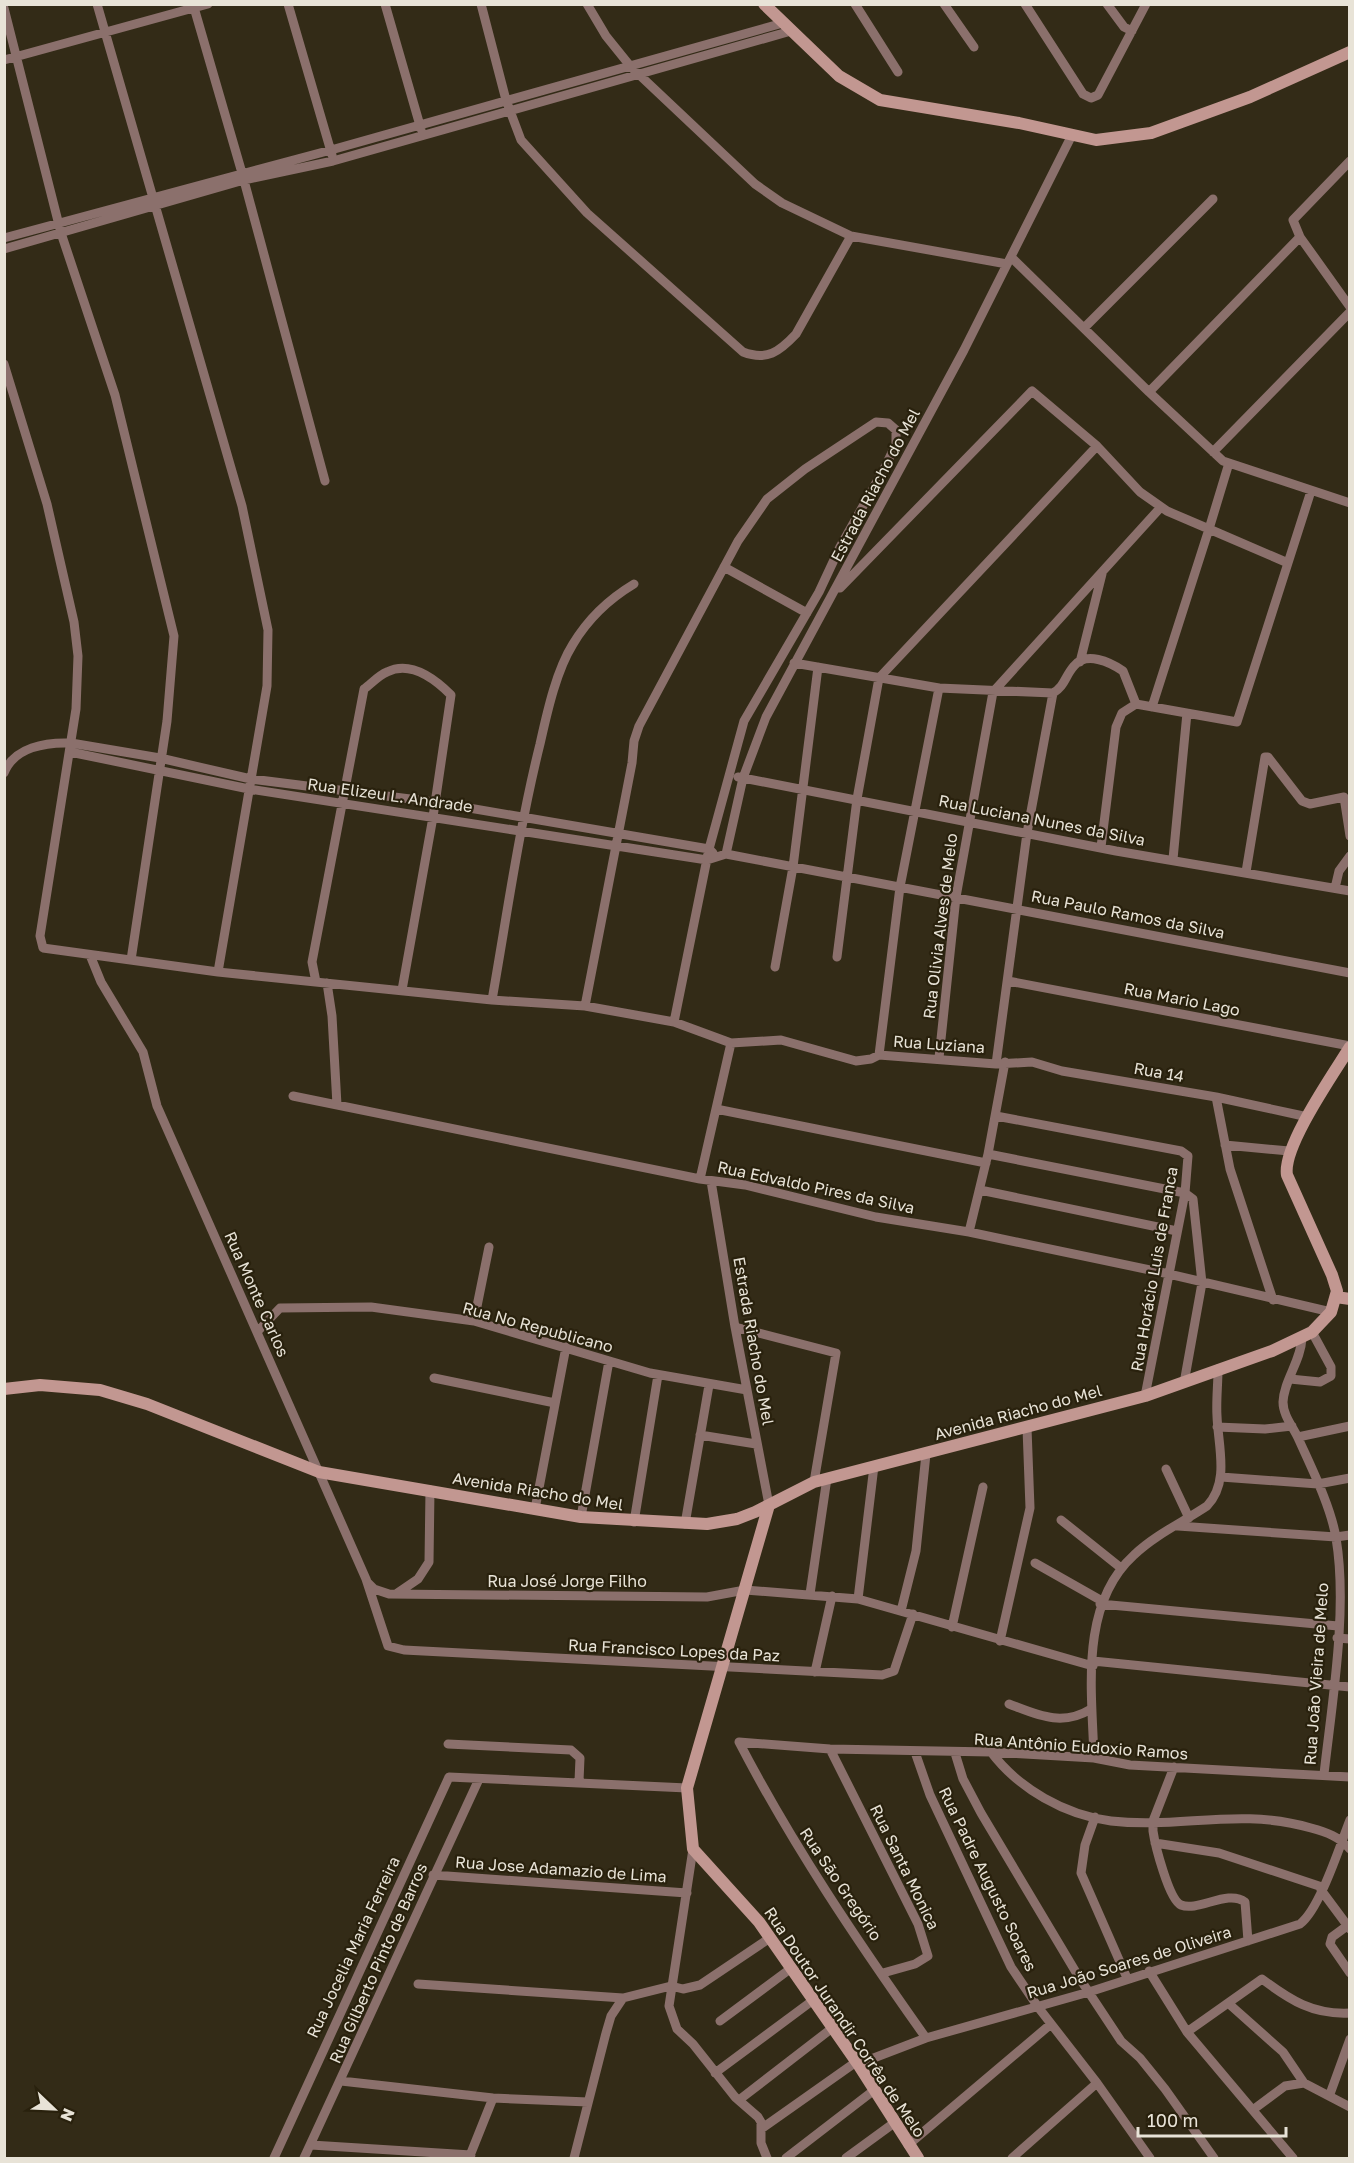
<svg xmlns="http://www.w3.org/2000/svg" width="1354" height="2163" viewBox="0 0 1354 2163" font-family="'Golos Text',sans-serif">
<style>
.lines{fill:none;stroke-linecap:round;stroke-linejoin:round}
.street{stroke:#8b706c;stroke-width:9}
.secondary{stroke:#c29791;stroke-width:12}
.labels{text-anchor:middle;stroke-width:4.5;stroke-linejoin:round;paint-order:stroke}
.street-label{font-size:16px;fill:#e8e3d7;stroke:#29210d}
</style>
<rect width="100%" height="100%" fill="#332b17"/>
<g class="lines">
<path class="street" d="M 97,4 L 242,506 L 268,630 L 267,686 L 218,972
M 193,4 L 242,173 L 325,481
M 288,4 L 332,155
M 385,4 L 421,129
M 481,4 L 506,100 L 521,140 L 587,213 L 743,352 C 767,361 779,352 796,334 L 851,236
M 587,4 L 606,36 L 631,67 L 755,184 L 782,203 L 851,236 L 1007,264
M 855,4 L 898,72
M 944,4 L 974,47
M 1025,4 L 1083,94 L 1091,98 L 1098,95 L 1146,4
M 1107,4 L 1124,27 L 1132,31
M 4,8 L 61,233 L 115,395 L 174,636 L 167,721 L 131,960
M 4,60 L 208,4
M 1350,161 L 1293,220 L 1300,237 L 1350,307
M 4,238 L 331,150 L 783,23
M 4,249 L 244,180 L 333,161 L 791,31
M 1011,257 L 1149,392 L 1300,237
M 1084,328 L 1213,199
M 4,364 L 47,504 L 74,622 L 78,656 L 76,709 L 40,936 L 43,948 L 218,972 L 492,1000 L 585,1006 L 674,1022 L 731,1043 L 781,1040 L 856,1061 L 871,1059 L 879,1055 L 996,1064 L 1032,1062 L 1062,1071 L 1216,1097 L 1308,1117
M 1149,392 L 1223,461 L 1350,503
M 1213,452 L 1350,312
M 1288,563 L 1311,491
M 724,567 L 807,613
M 840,588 L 1032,391 L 1097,446 L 1140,492 L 1167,511 L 1209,529 L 1152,707
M 1080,662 L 1102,574
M 794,663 L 939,688 L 1053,693 C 1065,686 1065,676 1074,666 C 1086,651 1110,662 1123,671 L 1136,704 L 1237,722 L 1288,563 L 1209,529 L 1229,463
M 70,752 L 249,789 L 707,860 L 726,854 L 1350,973
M 4,773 C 14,747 46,742 71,743 L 160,758 L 251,779 L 434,802 L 709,849 L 713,853
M 738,777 L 1116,851 L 1350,891
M 1101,847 L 1116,727 L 1122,713 L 1136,704
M 726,854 L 743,778 L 766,717 L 964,350 L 1071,137
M 1173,859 L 1187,713
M 1246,872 L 1265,757 L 1268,757 L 1302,801 L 1310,804 L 1344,797 L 1350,836
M 1335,888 L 1339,871 L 1350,856
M 90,955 L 101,982 L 143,1052 L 157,1106 L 366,1579 L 388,1646 L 404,1650 L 882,1675 L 894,1671 L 913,1614
M 837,957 L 857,799 L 879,678 L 1097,446
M 775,967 L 793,867 L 818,667
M 1008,981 L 1350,1046
M 316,982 L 312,962 L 364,689 C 371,684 379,675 387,672 C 411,660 435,679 451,695 L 433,817 L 402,990
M 327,983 L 332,1016 L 337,1105
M 492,1000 C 507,915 519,828 540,744 C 547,713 556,671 573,644 C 588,619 609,599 634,584
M 585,1006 L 632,763 L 634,741 L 639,726 L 738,541 L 767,499 L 805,469 L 876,422 L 888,423 L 896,430 L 896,444 L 885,467 L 840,547 L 819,592 L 744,721 L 709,849 L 674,1022
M 879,1055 L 900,887 L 939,688
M 939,1058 L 956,897 L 993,692 L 1161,507
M 996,1064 L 1027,833 L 1053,693
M 293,1096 L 700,1179 L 745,1185 L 876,1217 L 969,1232 L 1169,1274 L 1331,1312
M 1216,1097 L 1230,1169 L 1273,1300
M 716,1109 L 986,1163
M 996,1116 L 1181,1151 L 1188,1156 L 1185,1193 L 1145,1396
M 1225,1145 L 1289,1151
M 988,1154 L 1185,1193 L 1193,1199 L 1202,1283 L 1184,1383
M 700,1179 L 731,1043
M 711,1181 L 735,1327 L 769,1505
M 980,1190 L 1177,1231
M 969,1232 L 988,1154 L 1005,1062
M 474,1321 L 489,1247
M 735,1327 L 836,1353 L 814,1482
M 257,1332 L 280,1308 L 371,1307 L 474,1321 L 650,1373 L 747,1390
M 1302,1338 C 1301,1361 1284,1380 1283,1402 C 1283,1416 1294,1428 1299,1440 C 1312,1469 1331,1507 1336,1538 C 1348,1609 1332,1703 1324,1774
M 434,1378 L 555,1403
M 1290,1379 L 1320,1382 L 1331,1376 L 1331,1367 L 1312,1332
M 1217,1427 L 1265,1429 L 1292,1426
M 700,1435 L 756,1444
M 1298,1437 L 1350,1426
M 1166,1469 L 1189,1518
M 1221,1477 L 1318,1484 L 1350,1478
M 535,1509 L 566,1347
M 581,1517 L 609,1361
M 1061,1520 L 1121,1568
M 634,1522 L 658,1375
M 685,1524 L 709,1385
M 1178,1526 L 1336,1537 L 1350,1535
M 1035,1563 L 1102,1601
M 368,1583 L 374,1589 L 389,1594 L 707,1597 L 745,1590 L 858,1599 L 1093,1666
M 396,1594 L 418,1579 L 429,1562 L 430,1490
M 810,1594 L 827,1478
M 858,1599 L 874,1466
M 1100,1604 L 1338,1626
M 901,1611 L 916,1551 L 926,1454
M 952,1627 L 983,1487
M 1337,1638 L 1350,1639
M 1000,1641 L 1030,1508 L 1027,1428
M 1093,1661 L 1350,1687
M 815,1672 L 832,1596
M 1009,1704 C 1038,1715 1062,1727 1091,1709
M 739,1742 L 830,1749 L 991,1752 L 1094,1758 L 1130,1765 L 1350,1777
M 739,1742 C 793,1846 858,1942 926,2038
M 448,1744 L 571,1750 L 580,1758 L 579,1781
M 830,1749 L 918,1924 L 928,1956 L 915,1964 L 883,1973
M 915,1752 L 930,1795 L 1011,1967 L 1038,2007 L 1097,2083 L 1150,2158
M 991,1752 C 1019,1789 1065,1815 1111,1821 C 1181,1829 1238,1807 1311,1828 C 1326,1832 1340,1837 1350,1849
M 955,1753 L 963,1779 L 981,1813 L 1080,1979 L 1121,2041 L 1140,2058 L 1165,2089 L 1214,2158
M 1094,1758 C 1092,1691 1079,1605 1134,1555 C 1155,1535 1183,1522 1207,1506 C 1230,1482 1218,1446 1217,1416 C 1216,1401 1218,1385 1218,1369
M 1174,1767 L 1153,1821 L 1153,1831 C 1155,1845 1169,1900 1181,1905 C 1198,1912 1228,1889 1245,1902 L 1248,1941
M 1095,1817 L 1085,1845 L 1081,1873 L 1127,1978
M 1155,1843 L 1219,1853 L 1322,1887
M 693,1849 L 669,2006 L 677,2029 L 693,2044 L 735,2097 L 758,2117 L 761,2122 L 761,2143 L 767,2158
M 433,1875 L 687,1893
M 1321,1890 L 1350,1929
M 1347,1926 L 1332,1937 L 1330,1944 L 1350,1973
M 1149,1971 L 1187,2032 L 1293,2158
M 418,1984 L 623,1998 L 671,1986 L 683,1989 L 700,1985 L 770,1938
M 1228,2003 L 1283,2052 L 1304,2083
M 720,2021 L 790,1969
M 1187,2032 L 1262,1979 C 1290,2000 1313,2015 1350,2013
M 858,2064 L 926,2038 L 1089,1992 L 1300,1924 C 1320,1909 1340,1845 1350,1820
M 715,2073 L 812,2001
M 341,2081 L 493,2098 L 588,2102
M 1330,2094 L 1350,2039
M 739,2100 L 831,2029
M 1254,2109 L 1285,2086 L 1304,2083 L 1350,2107
M 761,2129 L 856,2062
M 311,2145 L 471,2155
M 908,2145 L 1051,2024
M 274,2158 L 449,1777 L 687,1788
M 304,2158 L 479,1779
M 469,2158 L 493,2098
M 574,2158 L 606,2033 L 611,2016 L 623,1998
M 786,2158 L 873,2091
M 846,2158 L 894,2123
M 1012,2158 L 1097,2083"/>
<path class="secondary" d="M 764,4 L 839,76 L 880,100 L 1019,123 L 1096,140 L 1151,133 L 1250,97 L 1350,52
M 1336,1297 L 1350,1299
M 4,1389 L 40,1385 L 100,1390 L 147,1404 L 319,1472 L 581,1517 L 707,1524 L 737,1519 L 755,1512 L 814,1482 L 1145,1396 L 1272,1351 L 1312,1332 L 1331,1312 L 1337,1291 L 1332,1275 L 1287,1175 C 1282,1147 1334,1073 1350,1047
M 769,1505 L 687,1788 L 693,1849 L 759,1922 L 858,2064 L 918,2158"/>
</g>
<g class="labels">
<g class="street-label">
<text transform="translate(875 485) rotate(-62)" y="6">Estrada Riacho do Mel</text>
<text transform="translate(390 795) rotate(8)" y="6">Rua Elizeu L. Andrade</text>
<text transform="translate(1042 820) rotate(11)" y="6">Rua Luciana Nunes da Silva</text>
<text transform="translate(1128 914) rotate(11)" y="6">Rua Paulo Ramos da Silva</text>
<text transform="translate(940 926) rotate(-83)" y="6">Rua Olivia Alves de Melo</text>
<text transform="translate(1182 999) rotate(11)" y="6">Rua Mario Lago</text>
<text transform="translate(939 1044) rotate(4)" y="6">Rua Luziana</text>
<text transform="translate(1159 1072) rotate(10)" y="6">Rua 14</text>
<text transform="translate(816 1187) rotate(12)" y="6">Rua Edvaldo Pires da Silva</text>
<text transform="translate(1154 1269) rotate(-80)" y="6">Rua Horácio Luis de Franca</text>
<text transform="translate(257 1294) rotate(66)" y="6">Rua Monte Carlos</text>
<text transform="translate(538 1327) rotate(15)" y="6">Rua No Republicano</text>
<text transform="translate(754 1341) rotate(80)" y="6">Estrada Riacho do Mel</text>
<text transform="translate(1018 1412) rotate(-15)" y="6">Avenida Riacho do Mel</text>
<text transform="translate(538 1491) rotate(9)" y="6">Avenida Riacho do Mel</text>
<text x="567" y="1587">Rua José Jorge Filho</text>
<text transform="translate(674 1650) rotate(3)" y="6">Rua Francisco Lopes da Paz</text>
<text transform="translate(1316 1674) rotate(-86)" y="6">Rua João Vieira de Melo</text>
<text transform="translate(1081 1746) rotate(4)" y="6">Rua Antônio Eudoxio Ramos</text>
<text transform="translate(905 1867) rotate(64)" y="6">Rua Santa Monica</text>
<text transform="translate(561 1869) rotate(4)" y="6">Rua Jose Adamazio de Lima</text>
<text transform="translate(988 1879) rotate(64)" y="6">Rua Padre Augusto Soares</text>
<text transform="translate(841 1884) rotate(56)" y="6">Rua São Gregório</text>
<text transform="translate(353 1947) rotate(-65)" y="6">Rua Jocelia Maria Ferreira</text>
<text transform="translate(1129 1962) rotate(-17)" y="6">Rua João Soares de Oliveira</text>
<text transform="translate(378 1963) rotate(-66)" y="6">Rua Gilberto Pinto de Barros</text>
<text transform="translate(845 2022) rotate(56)" y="6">Rua Doutor Jurandir Corrêa de Melo</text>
</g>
</g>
<rect width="1354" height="2163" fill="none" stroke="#e8e3d7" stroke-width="12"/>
<g transform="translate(54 2109) rotate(113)" stroke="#29210d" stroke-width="4.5" paint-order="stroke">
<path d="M0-4.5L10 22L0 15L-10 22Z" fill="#e8e3d7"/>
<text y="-9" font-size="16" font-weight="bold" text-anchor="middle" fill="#e8e3d7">N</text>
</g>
<path d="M1138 2127v9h148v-9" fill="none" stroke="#e8e3d7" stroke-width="3"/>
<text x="1147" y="2127" font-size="18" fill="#e8e3d7" stroke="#29210d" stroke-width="4.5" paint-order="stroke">100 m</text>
</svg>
